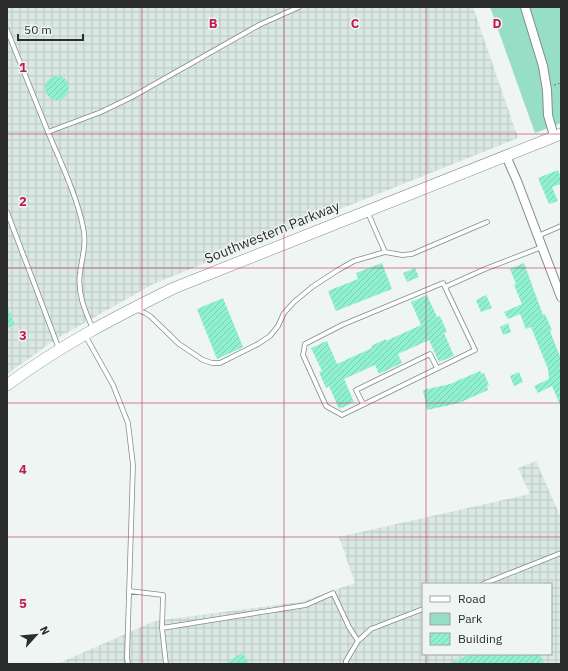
<svg xmlns="http://www.w3.org/2000/svg" width="568" height="671" viewBox="0 0 568 671" font-family="'IBM Plex Sans',sans-serif">
<style>
.industrial{fill:url(#industrial-grid);fill-rule:evenodd}
.green{fill:#96dec5}
.building{fill:url(#building-hatch)}
.lines{fill:none;stroke-linecap:round;stroke-linejoin:round}
.lane-casing{stroke:#858b89;stroke-width:5.5}
.street-casing{stroke:#858b89;stroke-width:10}
.secondary-casing{stroke:#858b89;stroke-width:12}
.path{stroke:#8c918f;stroke-width:1.5;stroke-dasharray:2 2;stroke-linecap:butt}
.lane{stroke:#fff;stroke-width:4}
.street{stroke:#fff;stroke-width:8}
.secondary{stroke:#fff;stroke-width:11}
.grid{fill:none;stroke:#c2185b;stroke-width:1;stroke-opacity:0.55}
.labels{text-anchor:middle;stroke-width:3;stroke-linejoin:round;paint-order:stroke}
.street-label{font-size:14px;fill:#2a2d2c;stroke:#eef5f2}
.grid-label{font-size:13px;text-anchor:middle;font-weight:bold;fill:#c2185b;stroke:#eef5f2;stroke-width:3;stroke-linejoin:round;paint-order:stroke}
</style>
<defs>
<pattern id="industrial-grid" width="8" height="8" patternUnits="userSpaceOnUse"><rect width="8" height="8" fill="#dae8e2"/><path d="M0 4h8M4 0v8" fill="none" stroke="#bbc7c2"/></pattern>
<pattern id="building-hatch" width="6" height="6" patternUnits="userSpaceOnUse"><rect width="6" height="6" fill="#90f1d1"/><path d="M-1 1l2-2M0 6l6-6M5 7l2-2" fill="none" stroke="#7ccfb4"/></pattern>
</defs>
<rect width="100%" height="100%" fill="#eef5f2"/>
<path class="industrial" d="M 7,7 L 473,7 L 518,138 L 153,284 L 56,339 L 7,374 Z
M 536,461 L 561,518 L 561,664 L 57,664 L 155,621 L 301,602 L 355,583 L 339,537 L 530,494 L 518,468 ZM 423,584 L 551,584 L 551,654 L 423,654 Z"/>
<path class="green" d="M 490,7 L 561,7 L 561,123 L 535,133 Z"/>
<path class="building" d="M45 88a12 12 0 1 1 24 0a12 12 0 1 1-24 0Z
M 558,170 L 561,178 L 561,184 L 552,187 L 558,201 L 549,204 L 538,178 Z
M 382,263 L 392,289 L 336,311 L 328,291 L 358,279 L 356,273 Z
M 524,263 L 543,315 L 545,314 L 552,330 L 550,331 L 561,359 L 561,407 L 552,386 L 538,393 L 534,386 L 549,379 L 548,369 L 531,327 L 526,329 L 520,314 L 508,319 L 504,312 L 522,304 L 514,285 L 516,284 L 510,269 Z
M 415,268 L 419,277 L 407,282 L 403,273 Z
M 427,295 L 437,317 L 440,316 L 447,332 L 444,333 L 454,356 L 439,362 L 429,340 L 398,354 L 402,363 L 379,374 L 375,365 L 344,379 L 354,402 L 339,409 L 329,386 L 326,388 L 319,372 L 322,371 L 311,348 L 327,341 L 337,364 L 372,348 L 371,346 L 386,339 L 386,341 L 421,325 L 411,302 Z
M 486,295 L 492,308 L 481,312 L 476,300 Z
M 223,298 L 243,347 L 217,359 L 197,309 Z
M 7,306 L 15,325 L 7,328 Z
M 508,323 L 511,332 L 503,335 L 500,327 Z
M 480,371 L 482,374 L 484,373 L 489,385 L 487,386 L 488,390 L 459,403 L 427,410 L 423,390 L 450,384 Z
M 519,372 L 523,382 L 514,386 L 510,376 Z
M 242,653 L 250,664 L 225,664 Z
M 471,654 L 540,654 L 544,664 L 448,664 Z"/>
<g class="lines">
<g class="lane-casing">
<path id="lane" d="M 7,30 L 48,132 L 101,112 L 132,97 L 259,25 L 299,7
M 48,132 C 60,161 77,196 83,227 C 87,243 82,257 80,273 C 77,293 85,311 93,329
M 7,212 L 59,349
M 368,213 L 385,252
M 538,236 L 561,226
M 443,283 L 475,350 L 342,415 L 326,406 L 303,355 L 305,344 L 342,325 Z
M 445,287 L 485,269 L 542,247
M 135,309 L 145,313 L 150,316 L 179,344 L 203,360 L 212,363 L 220,363 L 258,344 L 270,336 L 278,326 L 284,313 L 294,302 L 312,287 L 338,270 L 354,261 L 385,252 L 402,255 L 412,254 L 487,222
M 85,335 L 113,385 L 128,423 L 133,465 L 127,658 L 128,664
M 363,404 L 356,390 L 430,354 L 437,368
M 483,584 L 561,553
M 129,591 L 163,595 L 162,628 L 306,605 L 333,593 L 349,627 L 358,641
M 162,628 L 166,664
M 346,664 L 346,661 L 358,641 L 371,629 L 423,609"/>
</g>
<g class="street-casing">
<path id="street" d="M 525,7 L 543,66 L 547,90 L 548,115 L 554,136
M 506,156 L 517,181 L 561,297"/>
</g>
<g class="secondary-casing">
<path id="secondary" d="M 7,385 C 61,345 115,317 174,288 L 561,134"/>
</g>
<path class="path" d="M 554,85 L 561,83"/>
<use href="#lane" class="lane"/>
<use href="#street" class="street"/>
<use href="#secondary" class="secondary"/>
</g>
<path class="grid" d="M 142,7 L 142,664M 284,7 L 284,664M 426,7 L 426,584M 7,134 L 561,134M 7,268 L 561,268M 7,403 L 561,403M 7,537 L 561,537M 426,654 L 426,664"/>
<g class="labels">
<g class="street-label">
<text transform="translate(272 232) rotate(-22)" y="5">Southwestern Parkway</text>
</g>
</g>
<g class="grid-label">
<text x="213" y="28">B</text>
<text x="355" y="28">C</text>
<text x="497" y="28">D</text>
<text x="23" y="72">1</text>
<text x="23" y="206">2</text>
<text x="23" y="340">3</text>
<text x="23" y="474">4</text>
<text x="23" y="608">5</text>
</g>
<rect width="568" height="671" fill="none" stroke="#2a2d2c" stroke-width="16"/>
<rect x="422" y="583" width="130" height="72" fill="#eef5f2" stroke="#a0a5a3"/>
<rect x="430" y="596" width="20" height="6" fill="#ffffff" stroke="#a0a5a3"/>
<text x="458" y="603" font-size="12" fill="#2a2d2c">Road</text>
<rect x="430" y="613" width="20" height="12" fill="#96dec5" stroke="#a0a5a3"/>
<text x="458" y="623" font-size="12" fill="#2a2d2c">Park</text>
<rect x="430" y="633" width="20" height="12" fill="url(#building-hatch)" stroke="#a0a5a3"/>
<text x="458" y="643" font-size="12" fill="#2a2d2c">Building</text>
<g transform="translate(36 635) rotate(63)" stroke="#eef5f2" stroke-width="3" paint-order="stroke">
<path d="M0-3L7 15L0 10L-7 15Z" fill="#2a2d2c"/>
<text y="-6" font-size="11" font-weight="bold" text-anchor="middle" fill="#2a2d2c">N</text>
</g>
<path d="M18 34v6h65v-6" fill="none" stroke="#2a2d2c" stroke-width="2"/>
<text x="24" y="34" font-size="12" fill="#2a2d2c" stroke="#eef5f2" stroke-width="3" paint-order="stroke">50 m</text>
</svg>
